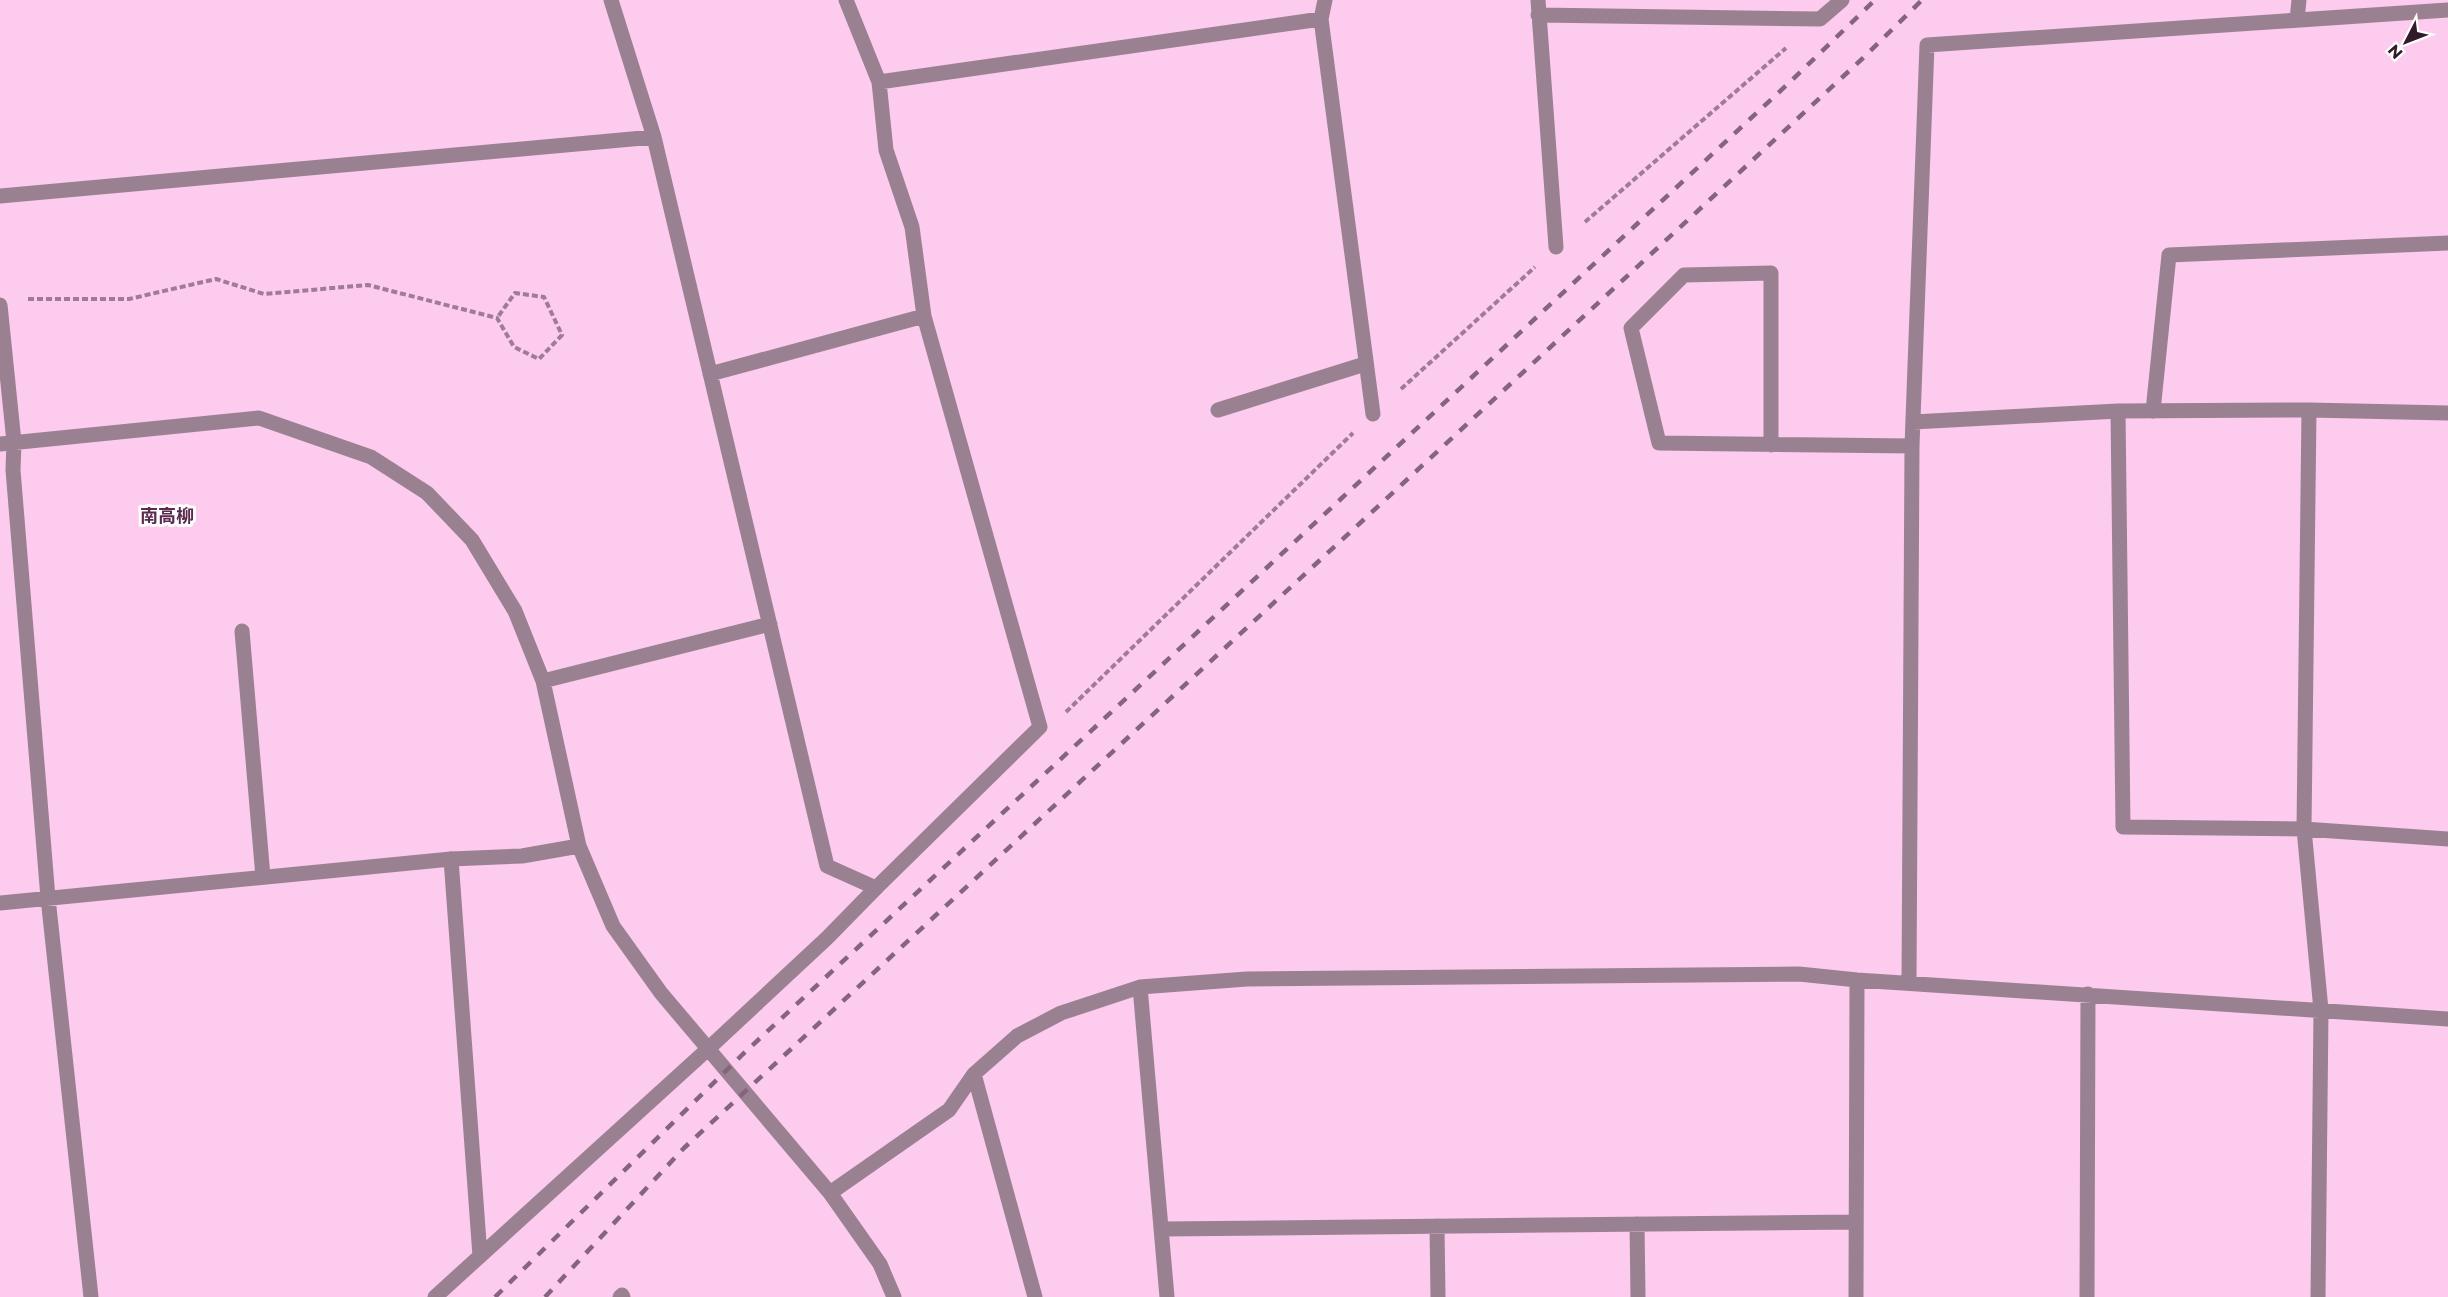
<svg xmlns="http://www.w3.org/2000/svg" width="2448" height="1297" viewBox="0 0 2448 1297" font-family="Montserrat,'Noto Sans JP',sans-serif">
<style>
.lines{fill:none;stroke-linecap:round;stroke-linejoin:round}
.path{stroke:#9f7b96;stroke-width:4;stroke-dasharray:6 3;stroke-linecap:butt}
.lane{stroke:#9a8192;stroke-width:15}
.street{stroke:#9a8192;stroke-width:15}
.rail{stroke:#85647d;stroke-width:4.5;stroke-dasharray:10 10;stroke-linecap:butt}
.labels{text-anchor:middle;stroke-width:6;stroke-linejoin:round;paint-order:stroke}
.neighbourhood-label{font-size:18px;font-weight:bold;fill:#5a2a4f;stroke:#fdfdfd}
</style>
<rect width="100%" height="100%" fill="#fccbee"/>
<g class="lines">
<path class="path" d="M 1585,222 L 1786,48
M 28,299 L 129,299 L 216,279 L 264,294 L 368,285 L 497,318 L 514,347 L 539,359 L 562,335 L 544,297 L 515,293 L 497,318
M 1401,389 L 1535,267
M 1066,712 L 1353,433"/>
<path class="lane" d="M 1218,410 L 1365,364
M 2153,411 L 2169,255 L 2448,243
M 242,631 L 263,877
M 451,859 L 480,1256
M 709,1048 L 827,938 L 876,888"/>
<path class="street" d="M 611,0 L 654,137 L 827,866 L 876,888 L 1040,727 L 924,316 L 912,227 L 886,150 L 879,82 L 846,0
M 1325,0 L 1321,19 L 1373,414
M 1538,0 L 1556,247
M 1538,15 L 1820,19 L 1842,0
M 2297,20 L 2299,0
M 879,82 L 1321,19
M 0,196 L 654,137
M 0,305 L 14,442 L 13,470 L 48,898 L 91,1297
M 710,374 L 924,316
M 2309,410 L 2448,413
M 1913,422 L 2118,411
M 0,444 L 259,418 L 371,457 L 427,493 L 472,540 L 515,611 L 543,681 L 579,846 L 613,926 L 661,993 L 830,1193 L 880,1264 L 894,1297
M 1771,445 L 1771,273 L 1684,275 L 1631,328 L 1659,443 L 1912,446
M 543,681 L 770,624
M 0,903 L 451,859 L 522,856 L 579,846
M 1909,982 L 1912,446 L 1927,45 L 2448,10
M 1140,987 L 1167,1297
M 974,1074 L 1035,1297
M 830,1193 L 949,1110 L 974,1074 L 1017,1036 L 1061,1013 L 1140,987 L 1247,979 L 1799,974 L 1857,980 L 2448,1019
M 1637,1224 L 1638,1297
M 1437,1226 L 1438,1297
M 1162,1229 L 1856,1222
M 435,1297 L 709,1048
M 620,1297 L 622,1295 L 623,1297
M 1856,1297 L 1857,980
M 2087,1297 L 2088,994
M 2318,1297 L 2321,1010 L 2304,829 L 2309,410 L 2118,411 L 2123,827 L 2304,829 L 2448,839"/>
<path class="rail" d="M 495,1297 L 743,1054 L 1791,81 L 1875,0
M 545,1297 L 684,1148 L 1862,59 L 1922,0"/>
</g>
<g class="labels">
<g class="neighbourhood-label">
<text x="167" y="522">南高柳</text>
</g>
</g>
<g transform="translate(2406 42) rotate(228)" stroke="#fdfdfd" stroke-width="4.5" paint-order="stroke">
<path d="M0-4.5L10 22L0 15L-10 22Z" fill="#301a2b"/>
<text y="-9" font-size="16" font-weight="bold" text-anchor="middle" fill="#301a2b">N</text>
</g>
</svg>
